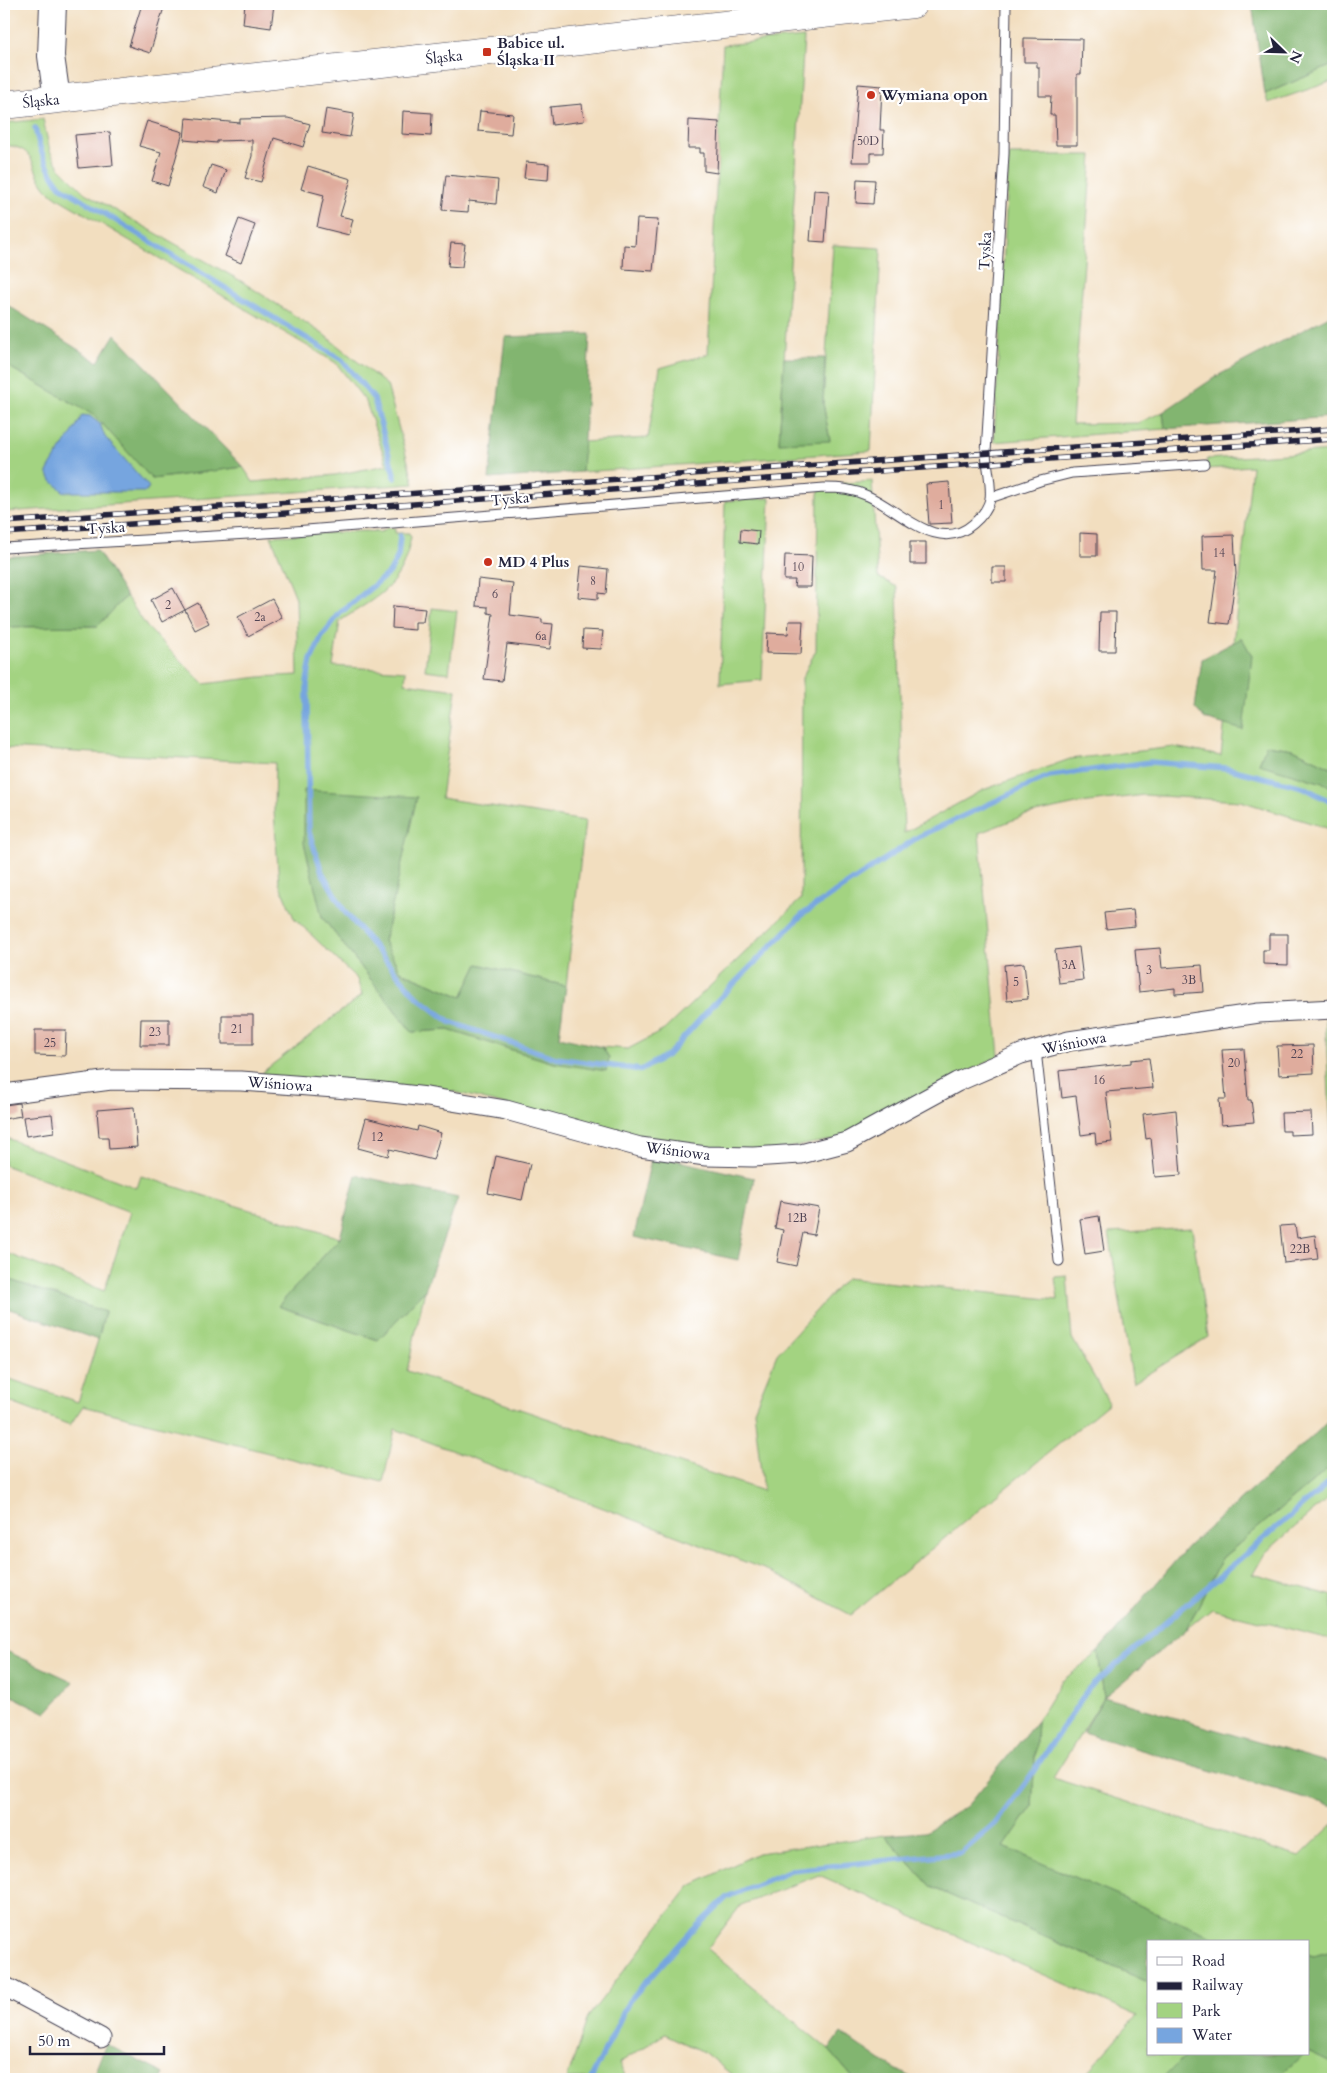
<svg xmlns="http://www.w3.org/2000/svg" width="1337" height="2083" viewBox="0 0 1337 2083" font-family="Cardo,serif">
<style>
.green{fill:#a3d381;stroke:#627a5e}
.forest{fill:#82b56f;stroke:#526c55}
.water{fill:#76a5df;stroke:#4c648d}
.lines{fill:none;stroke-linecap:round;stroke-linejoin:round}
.stream{stroke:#76a5df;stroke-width:5.5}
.building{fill:#dfac9d}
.lane-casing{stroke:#413e4f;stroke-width:11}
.street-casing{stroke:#413e4f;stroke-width:21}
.secondary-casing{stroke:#413e4f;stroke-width:28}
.primary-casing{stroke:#413e4f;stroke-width:29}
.lane{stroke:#fff;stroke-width:9}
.street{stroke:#fff;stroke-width:19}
.secondary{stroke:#fff;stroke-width:26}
.primary{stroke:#fff;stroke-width:28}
.rail-casing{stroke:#22223b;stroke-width:5.5}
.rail{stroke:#fff;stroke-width:4;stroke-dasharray:11;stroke-linecap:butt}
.poi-dot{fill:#c8321e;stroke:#fff;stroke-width:2}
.labels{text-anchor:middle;stroke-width:4.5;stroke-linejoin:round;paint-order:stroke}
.number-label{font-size:12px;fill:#514454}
.poi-label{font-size:15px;font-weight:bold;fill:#22223b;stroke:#fff;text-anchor:start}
.street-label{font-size:15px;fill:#22223b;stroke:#fff}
</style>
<rect width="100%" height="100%" fill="#fff"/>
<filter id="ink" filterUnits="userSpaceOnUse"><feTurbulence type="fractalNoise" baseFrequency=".02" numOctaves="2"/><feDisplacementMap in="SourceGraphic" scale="10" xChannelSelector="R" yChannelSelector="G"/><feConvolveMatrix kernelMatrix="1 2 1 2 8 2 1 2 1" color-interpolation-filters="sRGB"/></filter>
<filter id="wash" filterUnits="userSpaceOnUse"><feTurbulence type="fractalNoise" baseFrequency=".0096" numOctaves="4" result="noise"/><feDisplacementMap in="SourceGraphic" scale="20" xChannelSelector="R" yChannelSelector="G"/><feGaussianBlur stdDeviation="1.12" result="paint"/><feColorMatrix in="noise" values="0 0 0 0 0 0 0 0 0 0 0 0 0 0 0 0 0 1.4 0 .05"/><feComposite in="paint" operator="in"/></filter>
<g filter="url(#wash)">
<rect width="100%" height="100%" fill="#f2debf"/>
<path class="green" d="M 804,37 L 779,442 L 830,440 L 823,403 L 833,245 L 881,248 L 871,451 L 582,472 L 582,442 L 648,438 L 660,368 L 708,354 L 723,45 Z
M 1333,65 L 1333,81 L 1268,103 L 1265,94 Z
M 43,119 L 50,151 L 59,167 L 85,193 L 241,281 L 323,334 L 387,385 L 414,484 L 4,512 L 4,364 L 96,416 L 152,479 L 243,467 L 253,482 L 335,475 L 387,465 L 366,402 L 336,363 L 78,210 C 68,204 52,196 45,187 C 29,166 38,148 4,145 L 4,123 Z
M 1009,155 L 1092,155 L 1072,424 L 1138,423 L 1163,412 L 1165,429 L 994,442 Z
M 1333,451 L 1333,768 L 1293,749 L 1267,745 L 1259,763 L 1326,784 L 1333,789 L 1333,830 L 1241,801 L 1144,795 L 1081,803 L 1026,815 L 979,833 L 999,1056 L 837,1139 L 759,1153 L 672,1148 L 455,1092 L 260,1079 L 264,1071 L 362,995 L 357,979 L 294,918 L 279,883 L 274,811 L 275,763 L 4,748 L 4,627 L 98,626 L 126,596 L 147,627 L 204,684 L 260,677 L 298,675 L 296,598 L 271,536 L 365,531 L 381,532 L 387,528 L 395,528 L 395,533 L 409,533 L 411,537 C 402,588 379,595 340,621 L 333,666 L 406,671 L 405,683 L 456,690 L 441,798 L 585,821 L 566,986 L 478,964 L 462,997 L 400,971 L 384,942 L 416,797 L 322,917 L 412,1032 L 448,1030 L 554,1063 L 609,1058 L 602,1047 L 628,1049 L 664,1030 L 801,899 L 802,678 L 816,650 L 818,494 L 821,485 L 872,481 L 878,577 L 897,587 L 904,833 L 983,790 L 1070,759 L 1174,747 L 1221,756 L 1252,466 L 1206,469 L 1207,459 Z
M 770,498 L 762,680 L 720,684 L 725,501 Z
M 432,608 L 457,611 L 449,673 L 425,670 Z
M 1333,1012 L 1333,1174 L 1325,1013 Z
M 4,1137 L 137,1188 L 141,1176 L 340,1238 L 278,1306 L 378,1340 L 425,1290 L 407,1371 L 763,1491 L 754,1410 L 777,1354 L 846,1278 L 1058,1300 L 1055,1277 L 1067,1276 L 1072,1338 L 1109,1403 L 851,1615 L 769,1571 L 395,1429 L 383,1482 L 83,1406 L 70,1425 L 4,1400 L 4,1377 L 78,1402 L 98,1340 L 105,1312 L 4,1278 L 4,1252 L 104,1291 L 130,1212 L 4,1165 Z
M 1192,1228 L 1208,1337 L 1133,1383 L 1109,1233 Z
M 1333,1465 L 1333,1494 L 1265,1553 L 1253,1574 L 1333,1596 L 1333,1640 L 1212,1609 L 1187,1629 L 1222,1558 Z
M 1098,1652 L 1104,1697 L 1053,1778 L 1299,1857 L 1333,1824 L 1333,1951 L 1313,1956 L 1308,1954 L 1308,1942 L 1213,1942 L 1216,1939 L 1004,1847 L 1032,1807 L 1037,1721 L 1061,1682 Z
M 885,1835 L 931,1887 L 1148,1982 L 1148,2054 L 1187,2054 L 1162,2079 L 1081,2079 L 1137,2016 L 819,1875 L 741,1905 L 707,1949 L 829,2050 L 854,2079 L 737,2079 L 705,2053 L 665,2034 L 619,2063 L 627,2079 L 567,2079 L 588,2017 L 690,1886 L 758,1853 Z
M 1308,2052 L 1333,2064 L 1333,2079 L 1275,2079 L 1304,2054 L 1308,2054 Z"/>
<path class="forest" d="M 1252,4 L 1333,4 L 1333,65 L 1265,94 Z
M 4,303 L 98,362 L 115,334 L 243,467 L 152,479 L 95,416 L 4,364 Z
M 1333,314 L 1333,417 L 1165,429 L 1163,412 L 1217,376 Z
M 590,334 L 582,472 L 489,479 L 505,337 Z
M 784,358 L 825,358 L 823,403 L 830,441 L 779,443 Z
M 97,550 L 126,596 L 98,626 L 4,627 L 4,557 Z
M 1242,638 L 1252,656 L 1243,730 L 1205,719 L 1195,708 L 1202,659 Z
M 1266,745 L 1293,749 L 1333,768 L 1333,789 L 1326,784 L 1259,764 Z
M 304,790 L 417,797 L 384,941 L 400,971 L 462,997 L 478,964 L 566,986 L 559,1037 L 602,1047 L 609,1058 L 606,1071 L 554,1063 L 448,1030 L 412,1032 L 322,917 L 304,843 Z
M 652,1155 L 754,1178 L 738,1260 L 634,1237 Z
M 356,1175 L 458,1198 L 425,1290 L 378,1340 L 278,1306 L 340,1238 Z
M 4,1278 L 105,1312 L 98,1340 L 4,1307 Z
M 1333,1418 L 1333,1465 L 1222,1558 L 1187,1629 L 1104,1697 L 1333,1764 L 1333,1806 L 1083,1733 L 1104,1697 L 1098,1652 L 1188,1546 Z
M 4,1650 L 74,1682 L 46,1713 L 4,1692 Z
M 1037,1721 L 1032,1807 L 1004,1847 L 1216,1938 L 1213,1942 L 1148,1942 L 1148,1982 L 931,1887 L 885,1835 L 925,1832 L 967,1806 Z
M 1333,1951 L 1333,2064 L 1308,2052 L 1308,1954 L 1313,1956 Z
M 841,2033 L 881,2061 L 914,2079 L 854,2079 L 829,2050 Z
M 106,2044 L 164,2074 L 162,2079 L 92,2079 Z
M 1187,2054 L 1304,2054 L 1275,2079 L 1162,2079 Z"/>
<path class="water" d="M 82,415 L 90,416 L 100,424 L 105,437 L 149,487 L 146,492 L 64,492 L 50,479 L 47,472 C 57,452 73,436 82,415 Z"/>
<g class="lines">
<path class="stream" d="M 35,128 C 40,151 46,167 60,186 L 342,360 L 374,399 L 395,478
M 400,536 L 398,556 L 390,572 L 340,613 L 322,636 L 311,660 L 307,681 L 307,708 L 309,832 L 322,872 L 345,912 L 416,996 L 450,1022 L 556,1058 L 641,1070 L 669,1054 L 712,1006 L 803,914 L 918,837 L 1049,776 L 1150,762 L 1226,768 L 1303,787 L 1333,803
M 591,2079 L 629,2001 L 688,1935 L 727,1897 L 791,1870 L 961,1853 L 995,1824 L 1025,1784 L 1088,1689 L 1333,1479"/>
</g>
<g id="blocks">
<path class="building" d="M 142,4 L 165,4 L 150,53 L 129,46 Z
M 245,4 L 274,4 L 271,28 L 243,24 Z
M 1024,38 L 1082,39 L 1081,74 L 1077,74 L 1077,145 L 1056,145 L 1055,115 L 1050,115 L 1051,96 L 1039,96 L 1039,67 L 1037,67 L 1037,62 L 1024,62 Z
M 858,84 L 882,86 L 880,130 L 884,130 L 883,153 L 871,153 L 871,162 L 852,162 Z
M 582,104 L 584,121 L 552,125 L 550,107 Z
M 326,109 L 354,114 L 350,137 L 322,133 Z
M 403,111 L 432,113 L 431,136 L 402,134 Z
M 480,111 L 513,114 L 511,134 L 478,131 Z
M 186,118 L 240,123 L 240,119 L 288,118 L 310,124 L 303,147 L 274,138 L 261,182 L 245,178 L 252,156 L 252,140 L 217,141 L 217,143 L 184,140 Z
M 689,120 L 719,122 L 717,173 L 704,171 L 704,153 L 700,153 L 700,148 L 688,148 Z
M 147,121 L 183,132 L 168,186 L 152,181 L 161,152 L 139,146 Z
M 110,132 L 113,165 L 79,168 L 75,135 Z
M 526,162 L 549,164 L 548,180 L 524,178 Z
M 211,165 L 226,170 L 218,193 L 203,187 Z
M 308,166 L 351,179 L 340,216 L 353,219 L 349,235 L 317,227 L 324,195 L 301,189 Z
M 446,175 L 498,180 L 496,204 L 469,201 L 468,212 L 442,210 Z
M 857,179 L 875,180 L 873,204 L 856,203 Z
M 814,190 L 829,191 L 825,242 L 810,241 Z
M 239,219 L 255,225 L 241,263 L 225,256 Z
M 637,219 L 658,220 L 653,271 L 623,269 L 624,245 L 635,246 Z
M 451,243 L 465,244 L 462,267 L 448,266 Z
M 949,482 L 952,523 L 929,524 L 926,484 Z
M 741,529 L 759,531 L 758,544 L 740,542 Z
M 1080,533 L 1097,534 L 1097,556 L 1080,556 Z
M 1234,535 L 1236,574 L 1229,624 L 1210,622 L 1217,570 L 1203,570 L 1202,536 Z
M 910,542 L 926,542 L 926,564 L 910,564 Z
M 785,555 L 812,556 L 811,587 L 794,587 L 795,580 L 784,580 Z
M 581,566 L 608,569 L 606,594 L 598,593 L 598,599 L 578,597 Z
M 992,567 L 1006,567 L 1006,582 L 992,582 Z
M 478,579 L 513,583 L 510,615 L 542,619 L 542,623 L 553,624 L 550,649 L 507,644 L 502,681 L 484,679 L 493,614 L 488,613 L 488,607 L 476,606 Z
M 173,588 L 185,610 L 162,622 L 151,600 Z
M 272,599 L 282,618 L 248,636 L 238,617 Z
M 198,603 L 209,623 L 195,630 L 185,610 Z
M 393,606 L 425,609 L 423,622 L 415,622 L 415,630 L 392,628 Z
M 1100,612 L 1116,612 L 1115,651 L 1099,651 Z
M 789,621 L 803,621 L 801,654 L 766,653 L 767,633 L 788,634 Z
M 583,630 L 603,631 L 601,649 L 582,648 Z
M 1133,910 L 1135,926 L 1106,929 L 1104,913 Z
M 1269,934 L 1288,934 L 1288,965 L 1263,964 L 1263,950 L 1269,950 Z
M 1079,947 L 1083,980 L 1059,983 L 1055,950 Z
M 1160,948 L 1162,968 L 1202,965 L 1204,992 L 1175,994 L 1175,988 L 1139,992 L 1135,950 Z
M 1024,963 L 1028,999 L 1007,1001 L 1004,965 Z
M 222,1015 L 253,1015 L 253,1044 L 222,1044 Z
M 141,1019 L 169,1019 L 169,1045 L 140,1045 Z
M 35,1030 L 66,1030 L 65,1056 L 35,1055 Z
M 1313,1045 L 1314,1073 L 1279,1075 L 1277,1046 Z
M 1244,1049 L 1248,1100 L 1251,1100 L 1254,1122 L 1221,1125 L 1219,1099 L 1226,1099 L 1222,1050 Z
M 1149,1058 L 1153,1088 L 1106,1092 L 1112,1142 L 1096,1144 L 1095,1133 L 1081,1135 L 1076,1096 L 1062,1098 L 1059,1071 L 1131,1063 L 1131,1060 Z
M 19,1103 L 21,1116 L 4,1119 L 4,1105 Z
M 134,1107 L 137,1147 L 109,1149 L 108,1137 L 99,1137 L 97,1110 Z
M 1176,1110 L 1181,1175 L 1155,1177 L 1151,1138 L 1146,1139 L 1143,1114 Z
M 1311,1112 L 1312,1134 L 1290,1135 L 1290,1131 L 1282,1131 L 1281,1113 Z
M 52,1114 L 54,1132 L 26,1136 L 23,1117 Z
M 366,1118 L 417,1131 L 418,1126 L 441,1133 L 433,1160 L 390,1149 L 388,1156 L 358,1148 Z
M 496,1156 L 530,1164 L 522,1200 L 488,1193 Z
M 780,1201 L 819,1208 L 814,1235 L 803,1233 L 796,1266 L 777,1262 L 783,1230 L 775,1228 Z
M 1099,1216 L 1104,1251 L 1085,1254 L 1080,1219 Z
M 1295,1225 L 1297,1238 L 1315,1235 L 1318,1259 L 1284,1263 L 1280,1226 Z"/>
</g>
</g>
<g filter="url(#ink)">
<use href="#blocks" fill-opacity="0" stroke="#413e4f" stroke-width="1"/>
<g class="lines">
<g class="lane-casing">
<path id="lane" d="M 990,498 L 1040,481 L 1072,473 L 1204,464
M 4,548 L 282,532 L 824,488 C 840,488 853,489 868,496 C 900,510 938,555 973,524 C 981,517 988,509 990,499 C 992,485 987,467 986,453 L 1004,154 L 1006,4
M 1036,1050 L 1059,1261"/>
</g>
<g class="street-casing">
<path id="street" d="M 4,1094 L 111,1080 L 241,1081 L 374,1091 L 427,1097 L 506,1110 L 640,1147 L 706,1156 L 753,1157 L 801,1154 L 847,1142 L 957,1082 L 1021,1054 L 1069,1041 L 1259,1013 L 1333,1009
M 4,1986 L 101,2038"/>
</g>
<g class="secondary-casing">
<path id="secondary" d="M 53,4 L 51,56 L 57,99"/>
</g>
<g class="primary-casing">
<path id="primary" d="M 4,105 L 913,4"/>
</g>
<use href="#lane" class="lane"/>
<use href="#street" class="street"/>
<use href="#secondary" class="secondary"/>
<use href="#primary" class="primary"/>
<g class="rail-casing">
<path id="rail" d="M 4,522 L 1333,429
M 4,533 L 1333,439"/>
</g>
<use href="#rail" class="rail"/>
</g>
</g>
<g class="poi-dot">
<rect x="482" y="47" width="10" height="10" rx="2.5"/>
<circle cx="871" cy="95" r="5"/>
<circle cx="488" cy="562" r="5"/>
</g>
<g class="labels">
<g class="number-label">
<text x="868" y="145">50D</text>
<text x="941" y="509">1</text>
<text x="1219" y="557">14</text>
<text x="798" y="571">10</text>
<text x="593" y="585">8</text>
<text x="495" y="598">6</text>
<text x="168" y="609">2</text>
<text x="260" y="621">2a</text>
<text x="541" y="640">6a</text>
<text x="1069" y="969">3A</text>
<text x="1149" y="974">3</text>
<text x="1189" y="984">3B</text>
<text x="1016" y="986">5</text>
<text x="237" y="1033">21</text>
<text x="155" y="1036">23</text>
<text x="50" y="1047">25</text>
<text x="1297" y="1058">22</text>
<text x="1234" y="1067">20</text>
<text x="1099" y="1084">16</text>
<text x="377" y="1141">12</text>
<text x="797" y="1222">12B</text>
<text x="1300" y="1253">22B</text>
</g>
<g class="poi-label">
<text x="497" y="48">Babice ul.<tspan x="497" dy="17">Śląska II</tspan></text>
<text x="881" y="100">Wymiana opon</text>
<text x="498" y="567">MD 4 Plus</text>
</g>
<g class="street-label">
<text transform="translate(444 57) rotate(-6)" y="5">Śląska</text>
<text transform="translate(41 101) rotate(-6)" y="5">Śląska</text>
<text transform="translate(985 251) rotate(-87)" y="5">Tyska</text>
<text transform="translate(510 499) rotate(-5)" y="5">Tyska</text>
<text transform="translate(106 528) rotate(-4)" y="5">Tyska</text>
<text transform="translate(1074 1043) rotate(-11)" y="5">Wiśniowa</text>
<text transform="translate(280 1084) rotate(4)" y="5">Wiśniowa</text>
<text transform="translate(678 1151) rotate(7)" y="5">Wiśniowa</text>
</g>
</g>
<rect width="1337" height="2083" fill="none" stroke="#fff" stroke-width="20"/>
<rect x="1147" y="1940" width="162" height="115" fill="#ffffff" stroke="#a7a7b1"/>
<rect x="1157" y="1957" width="25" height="8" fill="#ffffff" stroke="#a7a7b1"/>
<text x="1192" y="1966" font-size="15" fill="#22223b">Road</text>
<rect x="1157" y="1982" width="25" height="8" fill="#22223b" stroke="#a7a7b1"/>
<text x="1192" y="1990" font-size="15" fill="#22223b">Railway</text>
<rect x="1157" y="2003" width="25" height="15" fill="#a3d381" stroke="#a7a7b1"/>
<text x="1192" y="2016" font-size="15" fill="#22223b">Park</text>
<rect x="1157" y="2028" width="25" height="15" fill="#76a5df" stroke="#a7a7b1"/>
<text x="1192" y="2040" font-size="15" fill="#22223b">Water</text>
<g transform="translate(1284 52) rotate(113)" stroke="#ffffff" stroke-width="4" paint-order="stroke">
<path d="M0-4L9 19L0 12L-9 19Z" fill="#22223b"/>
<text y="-8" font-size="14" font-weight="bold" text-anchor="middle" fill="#22223b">N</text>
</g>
<path d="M30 2046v8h134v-8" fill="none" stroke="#22223b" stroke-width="2.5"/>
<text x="38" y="2046" font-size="15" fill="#22223b" stroke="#ffffff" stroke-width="4" paint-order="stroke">50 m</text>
</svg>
